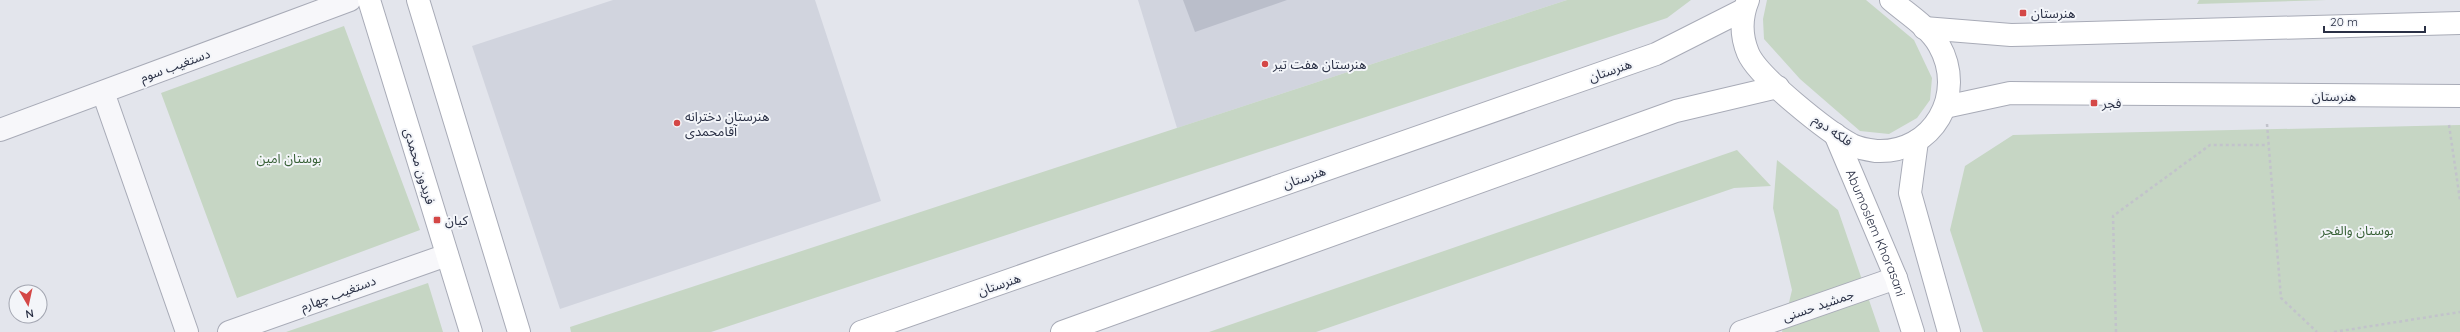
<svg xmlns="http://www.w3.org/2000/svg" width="2460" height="332" viewBox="0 0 2460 332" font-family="Quicksand,'Noto Sans Arabic',sans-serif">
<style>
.built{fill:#d1d4de}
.green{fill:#c6d6c4}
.building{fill:#babeca}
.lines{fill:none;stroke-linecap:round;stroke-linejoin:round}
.street-casing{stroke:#a8abb7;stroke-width:24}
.secondary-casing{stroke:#a8abb7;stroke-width:24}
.path{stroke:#c2c3cb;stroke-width:2.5;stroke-dasharray:3 3;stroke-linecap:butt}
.street{stroke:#f7f7fa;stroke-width:22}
.secondary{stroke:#fff;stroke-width:22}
.poi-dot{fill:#d44746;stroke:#f3f5f9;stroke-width:1.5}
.labels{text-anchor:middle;stroke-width:4;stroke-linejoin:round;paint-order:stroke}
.poi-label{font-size:13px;fill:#2a3045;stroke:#f3f5f9;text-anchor:start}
.street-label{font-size:13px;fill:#2a3045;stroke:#f3f5f9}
.park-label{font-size:13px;fill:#386137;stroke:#f3f5f9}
</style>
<rect width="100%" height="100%" fill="#e3e5ec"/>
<path class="built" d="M 613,0 L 815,0 L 881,201 L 560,309 L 472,46 Z
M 1138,0 L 1567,0 L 1177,128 Z"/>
<path class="green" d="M 1567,0 L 1691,0 L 1667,18 L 711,332 L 571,332 L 570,327 Z
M 1767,0 L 1866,0 L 1914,40 L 1932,78 L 1930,100 L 1917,118 L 1889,134 L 1860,131 L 1800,79 L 1764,39 L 1763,19 Z
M 2199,0 L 2327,0 L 2197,4 Z
M 344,26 L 420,230 L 237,298 L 161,93 Z
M 2460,125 L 2460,332 L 1983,332 L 1950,230 L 1965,166 L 2013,135 Z
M 1737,150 L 1771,186 L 1734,188 L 1316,332 L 1209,332 Z
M 1777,160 L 1838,210 L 1880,332 L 1782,332 L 1792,290 L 1773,208 Z
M 428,283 L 443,332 L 286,332 Z"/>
<path class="building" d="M 1183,0 L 1287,0 L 1195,32 Z"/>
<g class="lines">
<g class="street-casing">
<path id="street" d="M 103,92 L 187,332
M 0,130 L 350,0
M 229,332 L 447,255
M 1741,332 L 1896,278"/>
</g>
<g class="secondary-casing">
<g id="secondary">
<path d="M 369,0 L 471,332"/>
<path d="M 418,0 L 519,332"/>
<path d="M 1748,0 C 1741,17 1741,36 1748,53 C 1758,77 1828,132 1852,145 C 1858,148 1869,150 1876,151 C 1933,154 1967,94 1939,45 C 1929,27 1906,13 1891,0"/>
<path d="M 1924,28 L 2011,35 L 2460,23"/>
<path d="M 1945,107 L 2010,93 L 2460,96"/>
<path id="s1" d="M 1835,134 L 1896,278 L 1913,332"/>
<path d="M 1917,141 L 1910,193 L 1949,332"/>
<path d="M 861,332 L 1656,54 L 1743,10"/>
<path d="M 1062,332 L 1676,111 L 1778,87"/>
</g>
</g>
<path class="path" d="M 2267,124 L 2281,298 L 2317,332
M 2449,125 L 2460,200
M 2116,332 L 2113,216 L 2210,145 L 2268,145
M 2334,332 L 2460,312"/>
<use href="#street" class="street"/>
<use href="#secondary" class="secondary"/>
</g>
<g class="poi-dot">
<rect x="2019" y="9" width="8" height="8" rx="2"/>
<circle cx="1265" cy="64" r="4"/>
<rect x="2090" y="99" width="8" height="8" rx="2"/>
<circle cx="677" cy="123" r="4"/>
<rect x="433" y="216" width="8" height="8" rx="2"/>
</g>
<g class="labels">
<g class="poi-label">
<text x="2031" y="18">هنرستان</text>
<text x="1273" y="69">هنرستان هفت تیر</text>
<text x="2102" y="108">فجر</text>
<text x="685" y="121">هنرستان دخترانه<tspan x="685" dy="15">آقامحمدی</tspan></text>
<text x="445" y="225">کیان</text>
</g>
<g class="street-label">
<text transform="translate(175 65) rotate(-20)" y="5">دستغیب سوم</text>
<text transform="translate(1610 70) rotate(-19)" y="5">هنرستان</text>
<text x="2334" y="101">هنرستان</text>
<text transform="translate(1833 130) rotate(35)" y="5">فلکه دوم</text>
<text transform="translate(420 166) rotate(73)" y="5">فریدون محمدی</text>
<text transform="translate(1304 177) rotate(-19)" y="5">هنرستان</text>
<text dy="5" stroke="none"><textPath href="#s1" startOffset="107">Abumoslem Khorasani</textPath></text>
<text transform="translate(999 284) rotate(-19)" y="5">هنرستان</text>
<text transform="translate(338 293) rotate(-20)" y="5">دستغیب چهارم</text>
<text transform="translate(1818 305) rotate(-19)" y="5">جمشید حسنی</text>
</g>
<g class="park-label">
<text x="289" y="163">بوستان امین</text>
<text x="2357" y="235">بوستان والفجر</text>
</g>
</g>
<g transform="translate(28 304) rotate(171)"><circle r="19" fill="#f3f5f9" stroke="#a3a6b1"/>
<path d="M0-3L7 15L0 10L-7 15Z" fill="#d44746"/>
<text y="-6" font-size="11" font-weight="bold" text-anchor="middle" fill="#2a3045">N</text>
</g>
<path d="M2324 26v6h101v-6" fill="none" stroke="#2a3045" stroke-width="2"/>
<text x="2330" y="26" font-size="12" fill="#2a3045" stroke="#f3f5f9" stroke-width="3" paint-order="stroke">20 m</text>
</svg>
